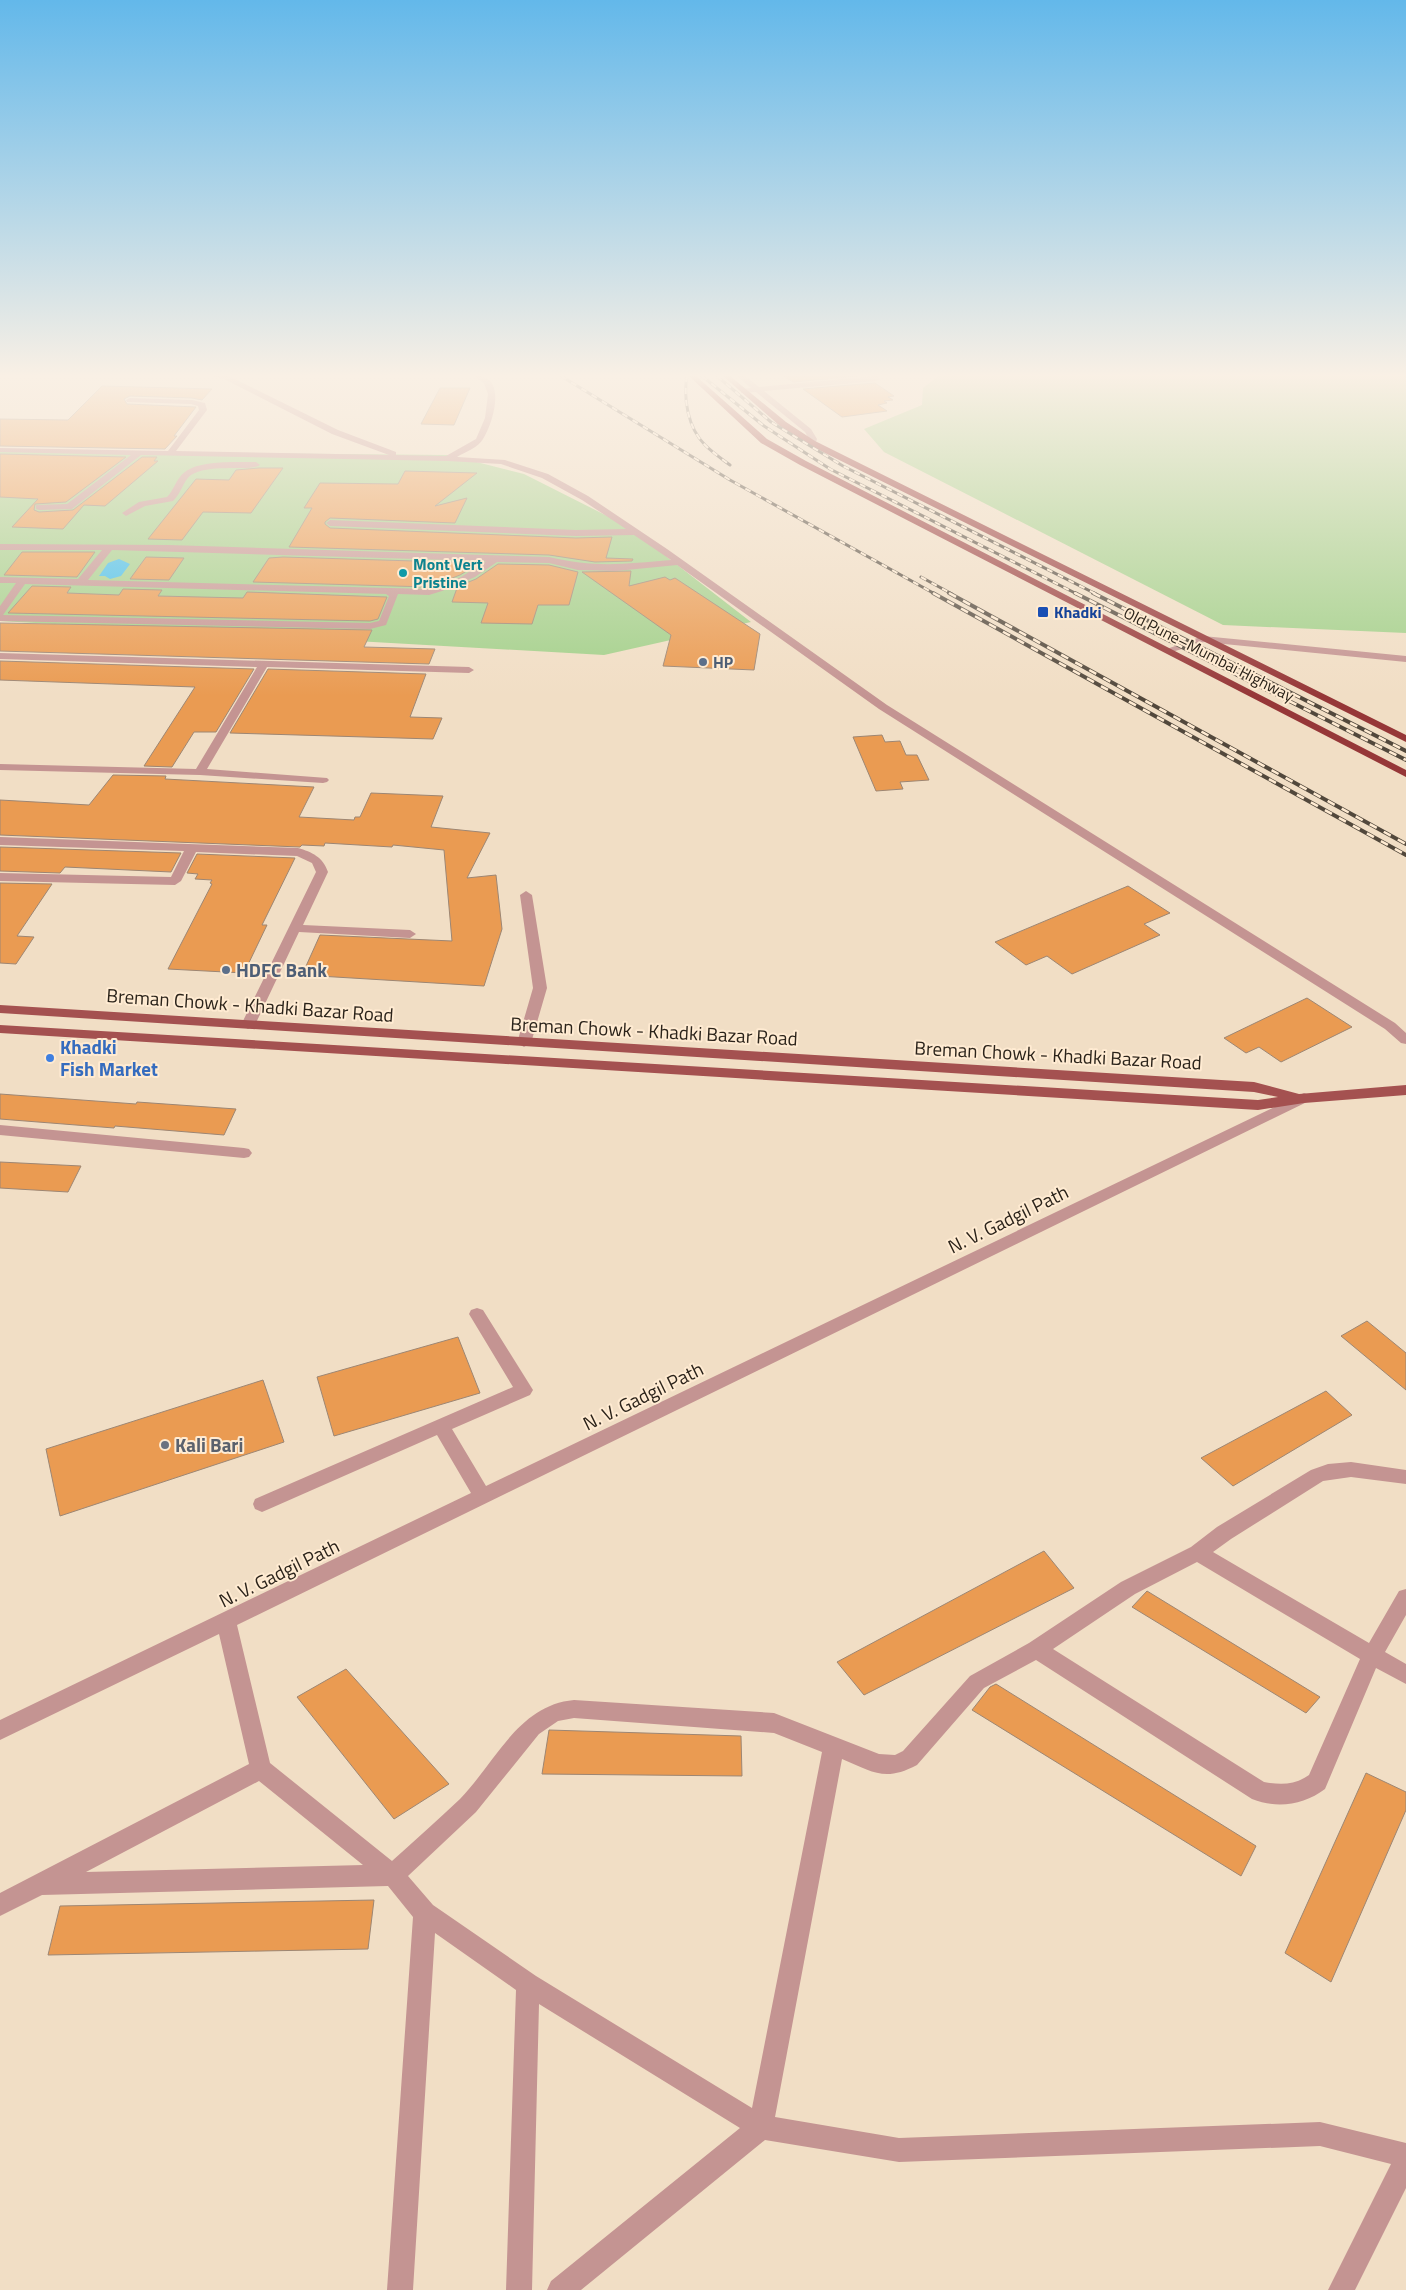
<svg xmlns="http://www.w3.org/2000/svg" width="1406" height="2290" viewBox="0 0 1406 2290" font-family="'Titillium Web',sans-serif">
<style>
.green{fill:#a2d08a}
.water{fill:#3bbeee}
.building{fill:#ea9b52;stroke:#9d8673}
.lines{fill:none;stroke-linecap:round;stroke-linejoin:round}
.minor{fill:#c49492;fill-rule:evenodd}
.major{fill:#a45150;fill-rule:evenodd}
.highway{fill:#963738;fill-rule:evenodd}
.rail-far1-casing{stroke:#52483c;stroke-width:3}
.rail-casing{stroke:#52483c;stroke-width:4}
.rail-far1{stroke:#ffebd2;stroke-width:2;stroke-dasharray:6;stroke-linecap:butt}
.rail{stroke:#ffebd2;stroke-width:2.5;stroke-dasharray:8;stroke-linecap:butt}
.culture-dot{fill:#0f9aa8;stroke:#ffebd2;stroke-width:2}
.transit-dot{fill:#1a4fb4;stroke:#ffebd2;stroke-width:2}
.service-dot{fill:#5c6f8a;stroke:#ffebd2;stroke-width:2}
.shop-dot{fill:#3f7fe0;stroke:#ffebd2;stroke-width:2}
.worship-dot{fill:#6b7280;stroke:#ffebd2;stroke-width:2}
.labels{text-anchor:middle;stroke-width:4;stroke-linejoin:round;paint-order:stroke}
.far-culture-label{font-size:16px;font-weight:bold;fill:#0d838f;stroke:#ffebd2;text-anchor:start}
.far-transit-label{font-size:16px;font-weight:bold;fill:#164399;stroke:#ffebd2;text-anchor:start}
.far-street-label{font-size:16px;fill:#2b231a;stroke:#ffebd2}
.far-service-label{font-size:16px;font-weight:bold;fill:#4e5e75;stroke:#ffebd2;text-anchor:start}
.service-label{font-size:19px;font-weight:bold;fill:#4e5e75;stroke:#ffebd2;text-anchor:start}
.street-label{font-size:19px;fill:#2b231a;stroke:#ffebd2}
.shop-label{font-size:19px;font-weight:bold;fill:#366cbe;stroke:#ffebd2;text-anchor:start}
.worship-label{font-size:19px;font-weight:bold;fill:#5b616d;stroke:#ffebd2;text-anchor:start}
</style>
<rect width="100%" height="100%" fill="#f1dec5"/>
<path class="green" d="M 938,376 L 1406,376 L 1406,633 L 1223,625 L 884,452 L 864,429 L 922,405 L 923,388 Z
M 0,451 L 449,455 L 524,474 L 627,526 L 751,622 L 604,655 L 0,621 Z"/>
<path class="water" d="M 119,559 L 130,564 L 121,576 L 110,579 L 105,576 L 99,576 L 108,563 Z"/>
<path class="building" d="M 784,376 L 858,376 L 793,382 Z
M 875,383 L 894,396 L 888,397 L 893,400 L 884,401 L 887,403 L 878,405 L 887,411 L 842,417 L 803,389 Z
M 102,386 L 212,389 L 202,400 L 192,398 L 130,396 L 124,399 L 127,404 L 196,407 L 174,436 L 177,436 L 165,449 L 0,446 L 0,419 L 68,420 Z
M 440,388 L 470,388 L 454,425 L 421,424 Z
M 0,454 L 126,457 L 66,502 L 35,504 L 34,510 L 39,512 L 73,510 L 142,457 L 157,457 L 154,461 L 158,461 L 105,506 L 84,505 L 63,529 L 12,527 L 38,499 L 0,497 Z
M 259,468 L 283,468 L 251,513 L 203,512 L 182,540 L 148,539 L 196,479 L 229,480 L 236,470 Z
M 405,471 L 477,473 L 435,506 L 467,498 L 455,523 L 330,518 L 325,522 L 325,524 L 330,528 L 576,538 L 612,537 L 606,558 L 633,559 L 632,561 L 595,562 L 549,555 L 289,547 L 312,508 L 304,508 L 320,483 L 398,484 Z
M 22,552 L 95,552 L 77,577 L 4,575 Z
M 146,557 L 184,558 L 169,580 L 130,579 Z
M 283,557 L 480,563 L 460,575 L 429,587 L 253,582 L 269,558 Z
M 498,564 L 549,565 L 578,572 L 569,605 L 538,605 L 532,624 L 481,623 L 488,603 L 452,602 L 457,588 L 454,588 L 476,579 Z
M 631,571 L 629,586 L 665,577 L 670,580 L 675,578 L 760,634 L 754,670 L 663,666 L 671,635 L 582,572 Z
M 32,586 L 71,587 L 67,593 L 119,595 L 123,589 L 162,590 L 158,596 L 243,598 L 247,592 L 387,597 L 378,619 L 370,621 L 8,613 Z
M 0,623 L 372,630 L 364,647 L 435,649 L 429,664 L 0,651 Z
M 0,661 L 254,669 L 216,732 L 194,732 L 172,767 L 144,766 L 195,687 L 0,680 Z
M 268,669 L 426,674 L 410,717 L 442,718 L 433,739 L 230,733 Z
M 882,735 L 885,742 L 900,741 L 906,755 L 917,755 L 929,780 L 900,782 L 903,789 L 876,791 L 853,737 Z
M 113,775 L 166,776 L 165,779 L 314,787 L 299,817 L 354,820 L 355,817 L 360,817 L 371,793 L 443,796 L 431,827 L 490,833 L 467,878 L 496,875 L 502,929 L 484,986 L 302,975 L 320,935 L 452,941 L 444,850 L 393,845 L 392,847 L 325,843 L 324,846 L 302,845 L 300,847 L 0,835 L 0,800 L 89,805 Z
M 0,847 L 181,853 L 171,872 L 65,867 L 60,873 L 0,871 Z
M 197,854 L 295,858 L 262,925 L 267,925 L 244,973 L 168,969 L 212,884 L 210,883 L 212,880 L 195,879 L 198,874 L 187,873 Z
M 0,883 L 52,884 L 17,936 L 34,937 L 16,964 L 0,963 Z
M 1128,886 L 1170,913 L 1144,924 L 1160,935 L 1072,974 L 1047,956 L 1026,965 L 995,942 Z
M 1307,998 L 1352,1027 L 1281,1062 L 1259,1047 L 1246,1053 L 1224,1038 Z
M 0,1094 L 136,1104 L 137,1102 L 236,1109 L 224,1135 L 115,1126 L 114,1128 L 0,1119 Z
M 0,1162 L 81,1166 L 68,1192 L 0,1188 Z
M 1367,1321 L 1406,1353 L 1406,1390 L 1341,1336 Z
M 458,1337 L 480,1393 L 334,1436 L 317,1377 Z
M 263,1380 L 284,1442 L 60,1516 L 46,1449 Z
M 1326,1391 L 1352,1415 L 1233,1486 L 1201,1458 Z
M 1044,1551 L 1074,1588 L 864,1695 L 837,1662 Z
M 1147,1591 L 1320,1697 L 1306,1713 L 1132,1607 Z
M 346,1669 L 449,1784 L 394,1819 L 297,1697 Z
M 996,1684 L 1256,1846 L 1241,1876 L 972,1710 L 990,1687 Z
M 549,1730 L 741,1736 L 742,1776 L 542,1774 Z
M 1366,1773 L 1406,1792 L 1406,1810 L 1331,1982 L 1285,1953 Z
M 374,1900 L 368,1949 L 48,1955 L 60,1906 Z"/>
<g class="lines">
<path class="minor" d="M 211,376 L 229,376 L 338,430 L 396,452 L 396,455 L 446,456 L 476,439 L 485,418 L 488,394 L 484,383 L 473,376 C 508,372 494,422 483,439 C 479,447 465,452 457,457 L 505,460 L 548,474 L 588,496 L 667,549 L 887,705 L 1395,1023 L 1406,1033 L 1406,1044 L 1401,1043 L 1385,1029 L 879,709 L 677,565 L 616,571 L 578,570 L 549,563 L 497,562 L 475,577 L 442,591 L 429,595 L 398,594 L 386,625 L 370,629 L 0,621 L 0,606 L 16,583 L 0,583 L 0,577 L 78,579 L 102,550 L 0,550 L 0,544 L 169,545 L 549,557 C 594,568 625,564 671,560 L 634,535 L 576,536 L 330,526 L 326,523 L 330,520 L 576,530 L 626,529 L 582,500 L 542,478 L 501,464 L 448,461 L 141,455 L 72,509 L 39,510 L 36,509 L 36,505 L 67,504 L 131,455 L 0,452 L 0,448 L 168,451 L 199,410 L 198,406 L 191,404 L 127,402 L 126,400 L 130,398 L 192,400 L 205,403 L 207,410 L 176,451 L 389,455 L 332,434 L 224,379 ZM 112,550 L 486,561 L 461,577 L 429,589 L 88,580 ZM 25,584 L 386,594 L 389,596 L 379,621 L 370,623 L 3,615 Z
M 737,376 L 745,376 L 759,387 L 873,376 L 879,376 L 880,379 L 876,381 L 764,391 L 811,429 L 817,439 L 815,445 L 812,445 L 808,443 L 809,439 L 805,432 L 756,392 L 741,393 L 741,389 L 751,388 Z
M 230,462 L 256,462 L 260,465 C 251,472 210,463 191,475 C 183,481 181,494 173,501 L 145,506 L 126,516 L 122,513 L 139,502 L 167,497 C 173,491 175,483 180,477 C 190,463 215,463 230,462 Z
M 1203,636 L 1406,656 L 1406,662 L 1204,642 L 1169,653 L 1164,650 Z
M 0,653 L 469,667 L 474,670 L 469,673 L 267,667 L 207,769 L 327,778 L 329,780 L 327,782 L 323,783 L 200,775 L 0,770 L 0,764 L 196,769 L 257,667 L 0,659 Z
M 0,837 L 298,848 C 312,852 323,857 328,872 L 303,925 L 410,930 L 416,934 L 410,938 L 299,932 L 255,1025 L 248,1029 L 241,1025 L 316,872 L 312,863 L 297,856 L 196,852 L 181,881 L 175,885 L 0,881 L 0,873 L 171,877 L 184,851 L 0,845 Z
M 526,891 L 532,895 L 547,988 L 531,1043 L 524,1047 L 517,1043 L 533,988 L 520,895 Z
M 1304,1093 L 1309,1095 L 1311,1098 L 1309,1101 L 237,1625 L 270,1763 L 392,1861 C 415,1840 438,1820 460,1799 C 495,1763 518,1705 574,1700 L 774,1713 L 879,1754 L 895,1755 L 903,1751 L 970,1676 L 1029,1643 L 1121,1582 L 1191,1547 L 1217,1527 L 1311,1470 L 1328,1464 L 1351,1462 L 1406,1470 L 1406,1484 L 1351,1477 L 1323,1481 L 1231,1539 L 1213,1552 L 1369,1643 L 1399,1591 L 1406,1589 L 1406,1615 L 1385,1652 L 1406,1664 L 1406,1684 L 1376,1668 L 1325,1789 C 1304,1805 1277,1809 1252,1799 L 1036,1660 L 984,1688 L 917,1765 C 885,1782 873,1772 842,1759 L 775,2117 L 899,2138 L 1320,2122 L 1406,2143 L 1406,2188 L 1355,2290 L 1328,2290 L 1391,2164 L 1320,2146 L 899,2162 L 765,2140 L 581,2290 L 547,2290 L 551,2281 L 740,2128 L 539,2004 L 532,2290 L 506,2290 L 516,1990 L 435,1933 L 413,2290 L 387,2290 L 413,1917 L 388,1886 L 42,1895 L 0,1916 L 0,1893 L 249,1764 L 219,1634 L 0,1740 L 0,1720 L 471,1493 L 437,1435 L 269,1509 L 262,1512 L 255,1509 L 253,1504 L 255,1499 L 513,1387 L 469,1314 L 471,1310 L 477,1308 L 483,1310 L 533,1390 L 530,1395 L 452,1429 L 486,1486 ZM 1197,1562 L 1360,1659 L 1309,1775 C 1295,1785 1281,1785 1264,1782 L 1053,1649 L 1135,1594 ZM 574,1718 L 774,1733 L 822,1752 L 752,2108 L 536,1976 L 433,1905 L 408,1876 L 476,1812 L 539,1734 L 558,1721 ZM 259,1781 L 363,1865 L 86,1872 Z
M 0,1125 L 244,1148 L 249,1149 L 252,1153 L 249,1157 L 244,1158 L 0,1135 Z"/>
<path class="major" d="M 0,1005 L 1254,1082 L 1299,1094 L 1406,1085 L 1406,1095 L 1304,1103 L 1258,1110 L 0,1033 L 0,1025 L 1258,1100 L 1278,1097 L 1254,1092 L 0,1013 Z"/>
<path class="highway" d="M 689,376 L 696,376 L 767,439 L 806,461 L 1406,770 L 1406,777 L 800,465 L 761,443 Z
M 723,376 L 730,376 L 786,422 L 815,441 L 1406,735 L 1406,742 L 809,445 L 780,426 Z"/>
<g class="rail-far1-casing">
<path id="rail-far1" d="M 561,376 L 730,480 L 935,594
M 687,376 C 683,399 688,428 705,445 C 713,453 722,459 730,465
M 702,376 L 764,426 L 830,469 L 1077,594
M 717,376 L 771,422 L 843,466 L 1096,594
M 921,577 L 952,594"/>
</g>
<g class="rail-casing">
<path id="rail" d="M 933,593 L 1406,855
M 949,593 L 1406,844
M 1075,593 L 1406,760
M 1093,593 L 1406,751"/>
</g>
<use href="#rail-far1" class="rail-far1"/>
<use href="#rail" class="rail"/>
</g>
<linearGradient id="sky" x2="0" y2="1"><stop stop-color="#63b8ea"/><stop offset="0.54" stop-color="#f9f0e5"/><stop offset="1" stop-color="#f9f0e5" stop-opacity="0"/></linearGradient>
<rect width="1406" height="696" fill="url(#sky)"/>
<circle class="culture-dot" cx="403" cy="573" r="5"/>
<rect class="transit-dot" x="1037" y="606" width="12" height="12" rx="2.5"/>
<g class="service-dot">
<circle cx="703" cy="662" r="5"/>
<circle cx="226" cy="970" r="5"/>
</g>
<circle class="shop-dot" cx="50" cy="1058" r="5"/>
<circle class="worship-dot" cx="165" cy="1445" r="5"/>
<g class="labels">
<g class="far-culture-label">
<text x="413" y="570">Mont Vert<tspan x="413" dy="18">Pristine</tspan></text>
</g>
<g class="far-transit-label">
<text x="1054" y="618">Khadki</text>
</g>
<g class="far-street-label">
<text transform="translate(1209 654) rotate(27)" y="6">Old Pune–Mumbai Highway</text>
</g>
<g class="far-service-label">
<text x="713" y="668">HP</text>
</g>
<g class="service-label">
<text x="236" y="977">HDFC Bank</text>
</g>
<g class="street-label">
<text transform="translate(250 1005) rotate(4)" y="7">Breman Chowk - Khadki Bazar Road</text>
<text transform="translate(654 1031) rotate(3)" y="7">Breman Chowk - Khadki Bazar Road</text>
<text transform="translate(1058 1055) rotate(3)" y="7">Breman Chowk - Khadki Bazar Road</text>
<text transform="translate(1008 1219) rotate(-26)" y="7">N. V. Gadgil Path</text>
<text transform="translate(643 1396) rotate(-26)" y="7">N. V. Gadgil Path</text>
<text transform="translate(279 1573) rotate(-26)" y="7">N. V. Gadgil Path</text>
</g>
<g class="shop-label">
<text x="60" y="1054">Khadki<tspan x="60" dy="22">Fish Market</tspan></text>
</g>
<g class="worship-label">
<text x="175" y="1452">Kali Bari</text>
</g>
</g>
</svg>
